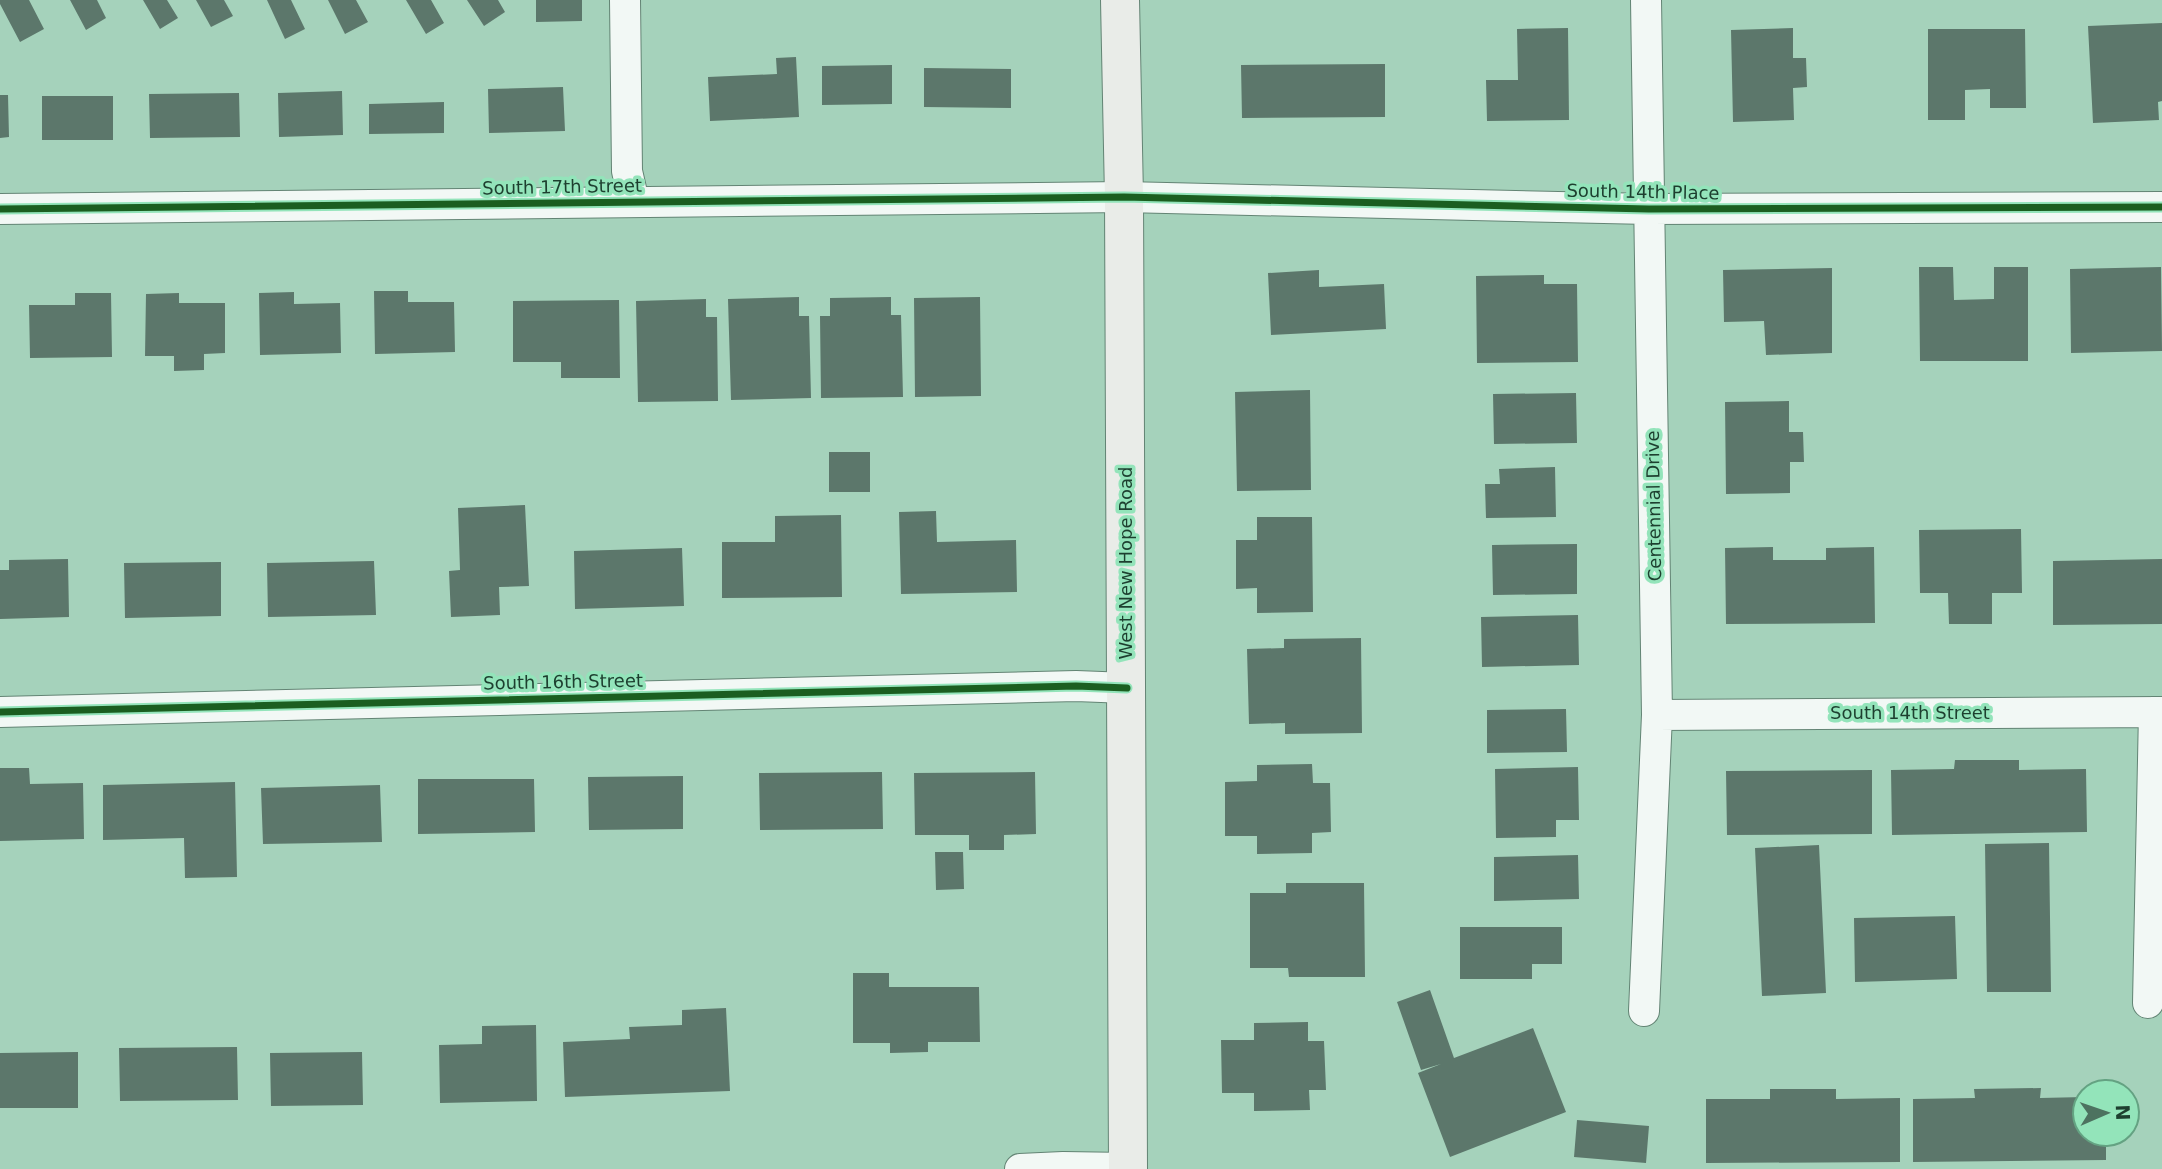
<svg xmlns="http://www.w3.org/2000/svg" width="2162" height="1169" viewBox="0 0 2162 1169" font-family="'DejaVu Sans',sans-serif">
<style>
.building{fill:#5c776b}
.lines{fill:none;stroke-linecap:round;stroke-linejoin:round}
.minor-casing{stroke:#638474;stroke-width:32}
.secondary-casing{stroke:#638474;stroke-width:40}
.minor{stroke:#f2f8f5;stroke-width:30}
.secondary{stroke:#e9ece8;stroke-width:38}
.cycleway-casing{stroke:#93e4ba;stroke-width:11}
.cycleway{stroke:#1b5e20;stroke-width:7}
.labels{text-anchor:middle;stroke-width:7;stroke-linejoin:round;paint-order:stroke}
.street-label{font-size:18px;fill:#1d3f2f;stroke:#93e4ba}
</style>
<rect width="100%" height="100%" fill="#a5d2bb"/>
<path class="building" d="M 0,0 L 29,0 L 44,29 L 20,42 L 0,4 Z
M 70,0 L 97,0 L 106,18 L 86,30 Z
M 143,0 L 167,0 L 178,18 L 160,29 Z
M 196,0 L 224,0 L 233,16 L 211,27 Z
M 267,0 L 291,0 L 305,29 L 285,39 Z
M 328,0 L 356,0 L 368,22 L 345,34 Z
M 406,0 L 431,0 L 444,23 L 426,34 Z
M 467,0 L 498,0 L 505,12 L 484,26 Z
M 536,0 L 582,0 L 582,21 L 536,22 Z
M 2162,23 L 2162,101 L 2158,102 L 2159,120 L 2093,123 L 2088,26 Z
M 1568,28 L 1569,120 L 1487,121 L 1486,80 L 1518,80 L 1517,29 Z
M 1793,28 L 1793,58 L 1806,58 L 1807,87 L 1793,88 L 1794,120 L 1733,122 L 1731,30 Z
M 1928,29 L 2025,29 L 2026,108 L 1990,108 L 1990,89 L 1965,90 L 1965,120 L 1928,120 Z
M 796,57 L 799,117 L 710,121 L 708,77 L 777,74 L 776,58 Z
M 1385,64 L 1385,117 L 1242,118 L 1241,65 Z
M 892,65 L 892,104 L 822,105 L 822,66 Z
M 924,68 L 1011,69 L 1011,108 L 924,107 Z
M 563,87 L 565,131 L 489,133 L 488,89 Z
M 342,91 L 343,135 L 279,137 L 278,93 Z
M 239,93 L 240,137 L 150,138 L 149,94 Z
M 0,95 L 8,95 L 9,137 L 0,138 Z
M 42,96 L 113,96 L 113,140 L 42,140 Z
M 444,102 L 444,133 L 369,134 L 369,104 Z
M 1919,267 L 1953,267 L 1954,300 L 1994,299 L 1994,267 L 2028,267 L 2028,361 L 1920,361 Z
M 2161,267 L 2162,351 L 2071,353 L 2070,269 Z
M 1832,268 L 1832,353 L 1766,355 L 1764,321 L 1724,322 L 1723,270 Z
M 1319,270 L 1319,287 L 1384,284 L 1386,329 L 1271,335 L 1268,273 Z
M 1544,275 L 1544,284 L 1577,284 L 1578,362 L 1477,363 L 1476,276 Z
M 374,291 L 408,291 L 408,302 L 454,302 L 455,352 L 375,354 Z
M 294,292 L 294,304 L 340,303 L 341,353 L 260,355 L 259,293 Z
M 75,293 L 111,293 L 112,357 L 30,358 L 29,305 L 75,305 Z
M 179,293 L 179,303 L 225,303 L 225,353 L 204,354 L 204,370 L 174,371 L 174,356 L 145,356 L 146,294 Z
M 799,297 L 799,316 L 809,316 L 811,398 L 731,400 L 728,299 Z
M 891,297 L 891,315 L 901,315 L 903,397 L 821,398 L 820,316 L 830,316 L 830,298 Z
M 980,297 L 981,396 L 915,397 L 914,298 Z
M 706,299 L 706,317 L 717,317 L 718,401 L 638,402 L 636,301 Z
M 619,300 L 620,378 L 561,378 L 561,362 L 513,362 L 513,301 Z
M 1310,390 L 1311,490 L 1237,491 L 1235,392 Z
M 1576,393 L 1577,443 L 1494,444 L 1493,394 Z
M 1789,401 L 1789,432 L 1803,432 L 1804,462 L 1790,462 L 1790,493 L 1726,494 L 1725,402 Z
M 829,452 L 870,452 L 870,492 L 829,492 Z
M 1555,467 L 1556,517 L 1486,518 L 1485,484 L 1500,484 L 1499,469 Z
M 525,505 L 529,586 L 499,587 L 500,615 L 451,617 L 449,571 L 460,570 L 458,508 Z
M 936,511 L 937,542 L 1016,540 L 1017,592 L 901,594 L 899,512 Z
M 841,515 L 842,597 L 722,598 L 722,542 L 775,542 L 775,516 Z
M 1257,517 L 1312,517 L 1313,612 L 1257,613 L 1257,588 L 1236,589 L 1236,540 L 1257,540 Z
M 2021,529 L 2022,593 L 1992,593 L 1992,624 L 1949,624 L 1948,593 L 1920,593 L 1919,530 Z
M 1577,544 L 1577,594 L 1493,595 L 1492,545 Z
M 1773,547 L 1773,560 L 1826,560 L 1826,548 L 1874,547 L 1875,623 L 1726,624 L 1725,548 Z
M 682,548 L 684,606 L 575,609 L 574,551 Z
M 68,559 L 69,617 L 0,619 L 0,570 L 9,570 L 9,560 Z
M 2162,559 L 2162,624 L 2053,625 L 2053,561 Z
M 374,561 L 376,615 L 268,617 L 267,563 Z
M 221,562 L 221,616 L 125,618 L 124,563 Z
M 1578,615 L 1579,665 L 1482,667 L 1481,617 Z
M 1361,638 L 1362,733 L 1285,734 L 1285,723 L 1249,724 L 1247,649 L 1284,648 L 1284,639 Z
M 1566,709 L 1567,752 L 1487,753 L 1487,710 Z
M 1955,760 L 2019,760 L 2019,770 L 2086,769 L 2087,832 L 1892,835 L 1891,770 L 1954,769 Z
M 1312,764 L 1313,783 L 1330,783 L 1331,832 L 1312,833 L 1312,853 L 1257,854 L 1257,836 L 1225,836 L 1225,782 L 1257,781 L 1257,765 Z
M 1578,767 L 1579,820 L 1556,820 L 1556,837 L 1496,838 L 1495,769 Z
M 0,768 L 29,768 L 30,784 L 83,783 L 84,839 L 0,841 Z
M 1872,770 L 1872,834 L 1727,835 L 1726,771 Z
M 882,772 L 883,829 L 760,830 L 759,773 Z
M 1035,772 L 1036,834 L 1004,835 L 1004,850 L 969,850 L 969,835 L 915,835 L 914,773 Z
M 683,776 L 683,829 L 589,830 L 588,777 Z
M 418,779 L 534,779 L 535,832 L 418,834 Z
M 235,782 L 237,877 L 185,878 L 184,838 L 103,840 L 103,785 Z
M 380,785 L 382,842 L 263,844 L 261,788 Z
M 2049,843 L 2051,992 L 1987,992 L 1985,844 Z
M 1819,845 L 1826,993 L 1762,996 L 1755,848 Z
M 935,852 L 963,852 L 964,889 L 936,890 Z
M 1578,855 L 1579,899 L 1494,901 L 1494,857 Z
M 1286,883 L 1364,883 L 1365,977 L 1289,977 L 1288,968 L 1250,968 L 1250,893 L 1286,893 Z
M 1955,916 L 1957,979 L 1855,982 L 1854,918 Z
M 1460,927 L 1562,927 L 1562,964 L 1532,964 L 1532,979 L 1460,979 Z
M 853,973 L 889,973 L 889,987 L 979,987 L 980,1042 L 928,1042 L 928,1052 L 890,1053 L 890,1043 L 853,1043 Z
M 1430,990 L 1454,1058 L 1533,1028 L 1566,1112 L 1450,1157 L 1418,1073 L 1441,1064 L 1421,1070 L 1397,1002 Z
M 726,1008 L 730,1091 L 565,1097 L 563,1042 L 630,1039 L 629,1027 L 682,1025 L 682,1010 Z
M 1308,1022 L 1308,1041 L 1324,1041 L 1326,1090 L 1309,1090 L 1310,1110 L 1254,1111 L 1254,1093 L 1222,1093 L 1221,1040 L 1254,1040 L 1254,1023 Z
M 536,1025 L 537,1101 L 440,1103 L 439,1045 L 482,1044 L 482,1026 Z
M 237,1047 L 238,1100 L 120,1101 L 119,1048 Z
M 78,1052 L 78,1108 L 0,1108 L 0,1053 Z
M 362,1052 L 363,1105 L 271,1106 L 270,1053 Z
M 2041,1088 L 2040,1098 L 2085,1097 L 2085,1134 L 2106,1134 L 2106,1160 L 1913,1162 L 1913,1099 L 1975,1098 L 1974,1089 Z
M 1770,1089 L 1836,1089 L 1836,1099 L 1900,1098 L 1900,1162 L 1706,1163 L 1706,1099 L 1770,1099 Z
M 1577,1120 L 1649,1126 L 1646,1163 L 1574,1157 Z"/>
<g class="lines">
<g class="minor-casing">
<path id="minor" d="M 625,0 L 627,171 L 634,202
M 0,209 L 1124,197 L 1649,209 L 2162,207
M 0,712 L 1076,686 L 1127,688
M 1657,715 L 2162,712
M 2148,1003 L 2154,712
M 1644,1011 L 1657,715 L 1646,0
M 1020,1169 L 1063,1167 L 1128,1168"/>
</g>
<g class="secondary-casing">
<path id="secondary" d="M 1120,0 L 1124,197 L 1128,1169"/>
</g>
<use href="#minor" class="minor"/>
<use href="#secondary" class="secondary"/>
<g class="cycleway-casing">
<path id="cycleway" d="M 0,209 L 1124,197 L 1649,209 L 2162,207
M 0,712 L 1076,686 L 1127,688"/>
</g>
<use href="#cycleway" class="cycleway"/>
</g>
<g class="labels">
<g class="street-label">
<text transform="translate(562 187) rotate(-1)" y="6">South 17th Street</text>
<text transform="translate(1643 192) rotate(1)" y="6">South 14th Place</text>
<text transform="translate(1654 506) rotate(-91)" y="6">Centennial Drive</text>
<text transform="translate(1126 563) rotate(-90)" y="6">West New Hope Road</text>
<text transform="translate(563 682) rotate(-1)" y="6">South 16th Street</text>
<text x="1910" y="719">South 14th Street</text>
</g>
</g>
<g transform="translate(2106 1113) rotate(88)"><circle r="33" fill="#93e4ba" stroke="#64a282" stroke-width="2"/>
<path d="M0-5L12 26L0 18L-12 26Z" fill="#4d7260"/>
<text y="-10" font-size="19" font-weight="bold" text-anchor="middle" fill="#1d3f2f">N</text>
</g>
</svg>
